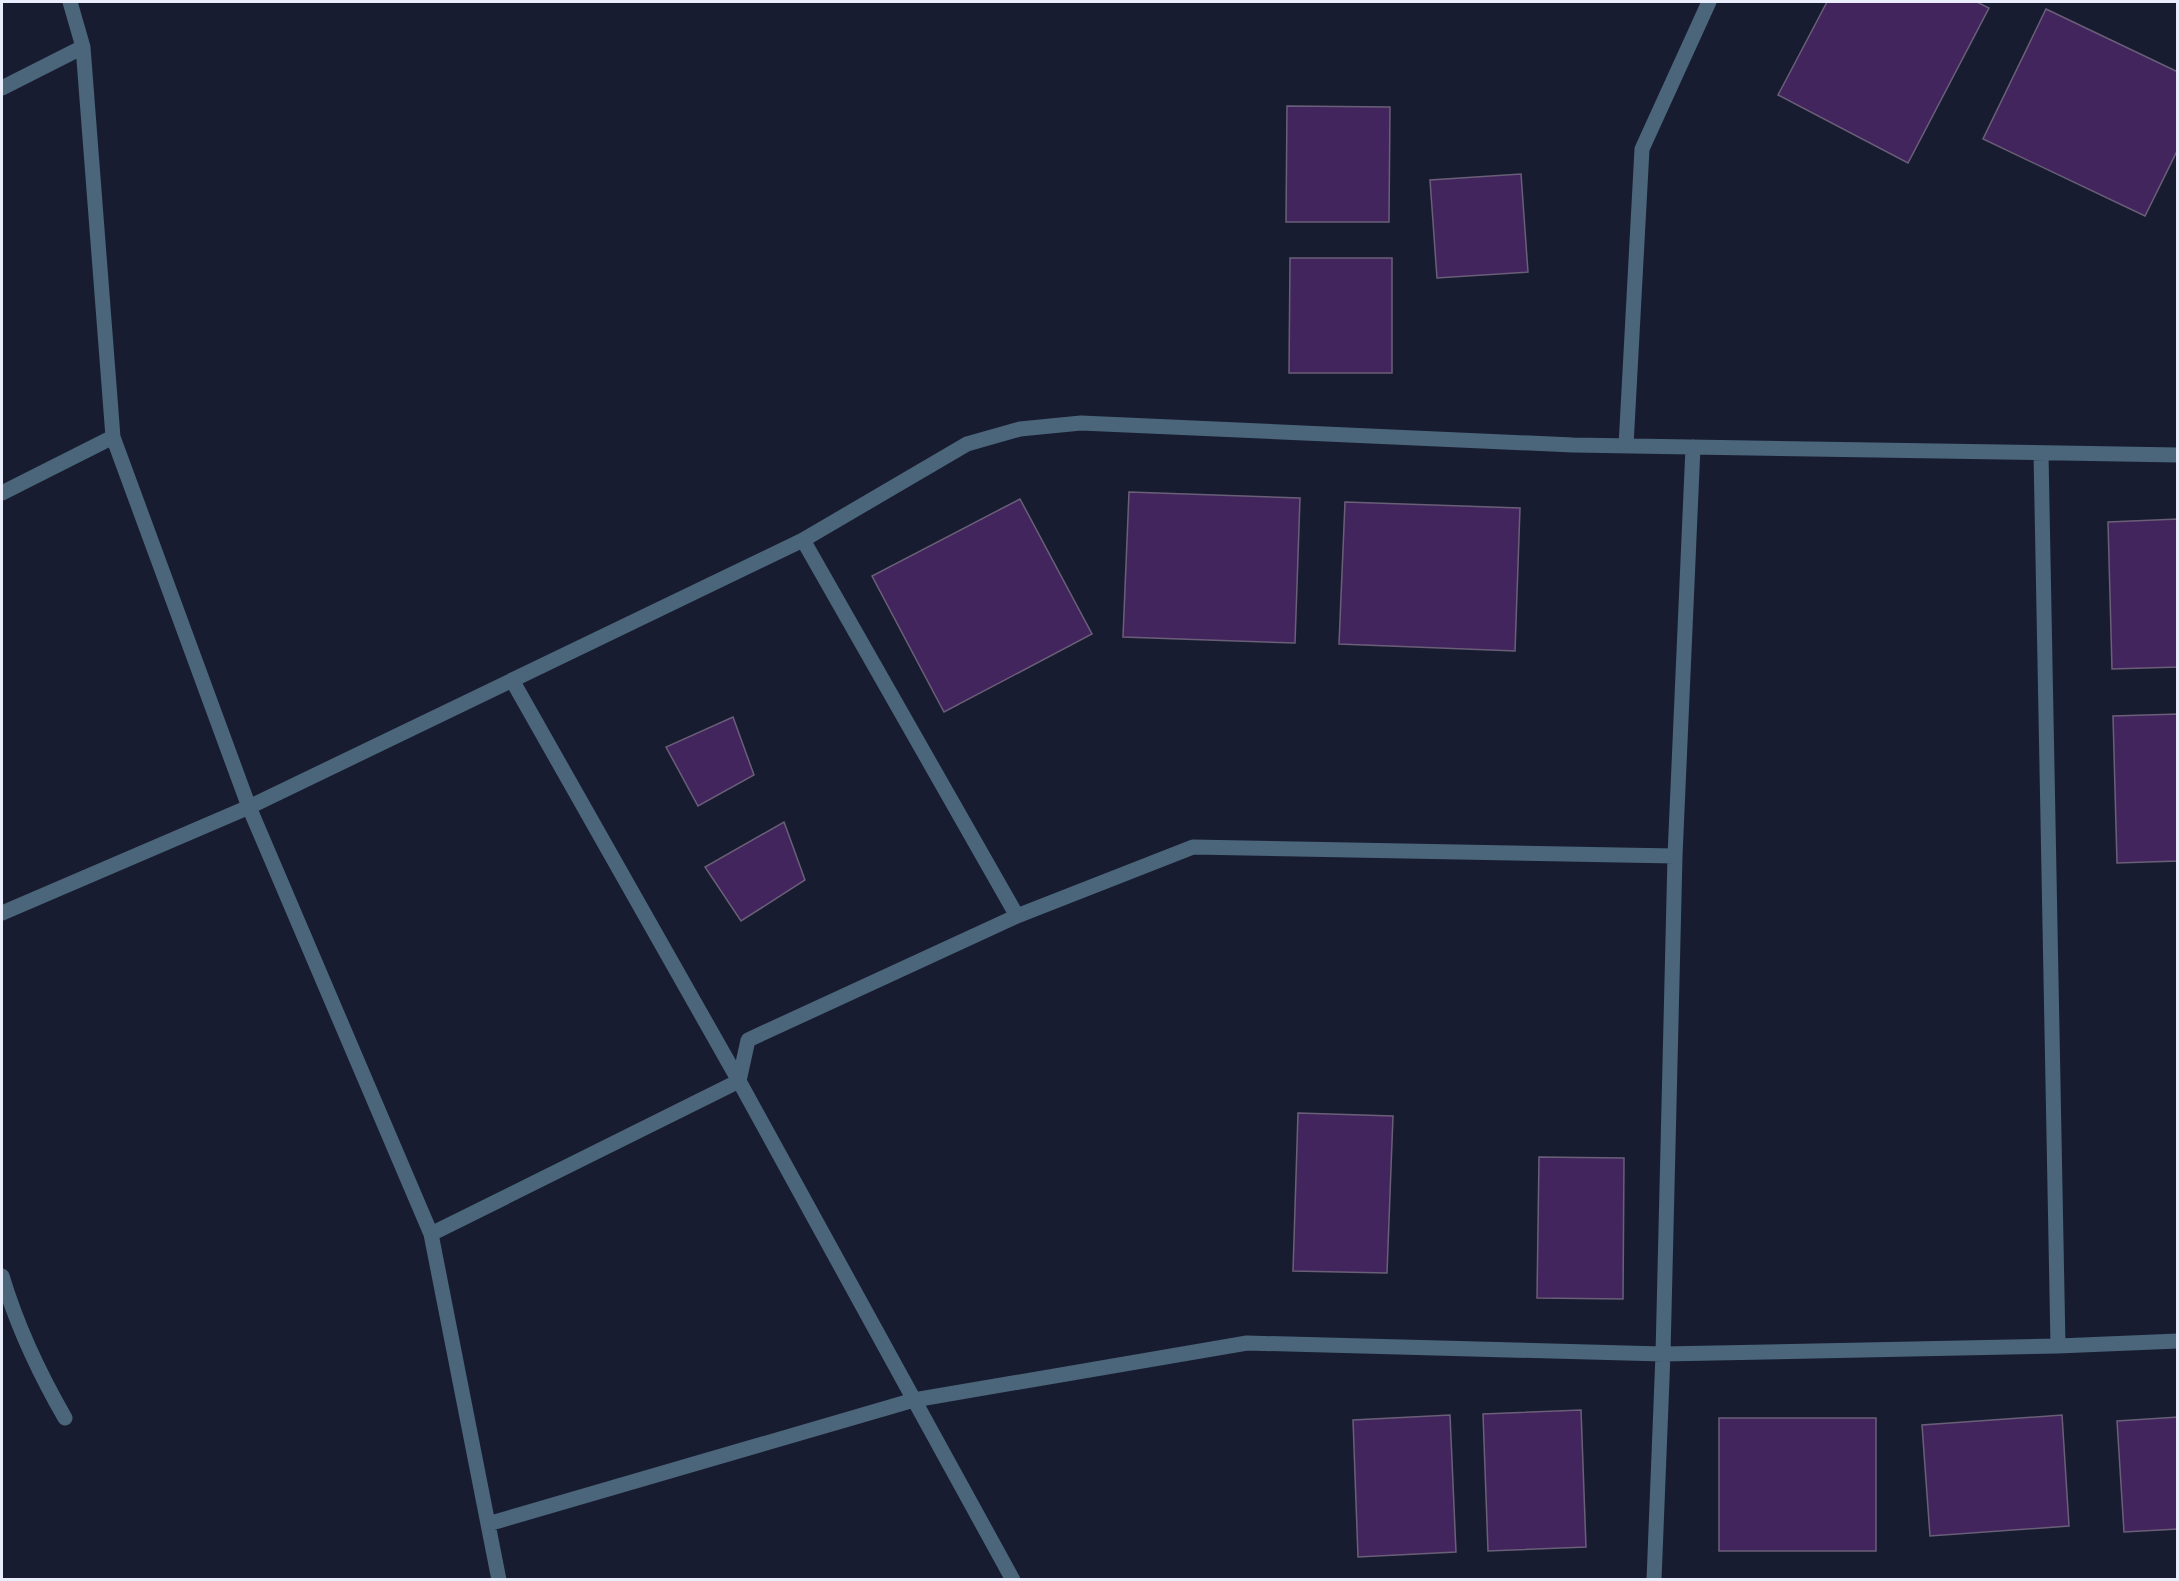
<svg xmlns="http://www.w3.org/2000/svg" width="2179" height="1581" viewBox="0 0 2179 1581" font-family="'PT Sans Narrow',sans-serif">
<style>
.building{fill:#43255e;stroke:#6a5f78;stroke-width:1.5}
.lines{fill:none;stroke-linecap:round;stroke-linejoin:round}
.minor{stroke:#4b657a;stroke-width:15}
</style>
<rect width="100%" height="100%" fill="#181c30"/>
<path class="building" d="M 1827,2 L 1977,2 L 1989,8 L 1908,163 L 1778,95 Z
M 2046,9 L 2178,72 L 2178,149 L 2145,216 L 1983,139 Z
M 1287,106 L 1390,107 L 1389,222 L 1286,222 Z
M 1521,174 L 1528,272 L 1437,278 L 1430,180 Z
M 1290,258 L 1392,258 L 1392,373 L 1289,373 Z
M 1129,492 L 1300,498 L 1295,643 L 1123,637 Z
M 1020,499 L 1092,634 L 944,712 L 872,576 Z
M 1345,502 L 1520,508 L 1515,651 L 1339,644 Z
M 2178,519 L 2178,667 L 2112,669 L 2108,522 Z
M 2178,714 L 2178,861 L 2117,863 L 2113,716 Z
M 733,717 L 754,775 L 698,806 L 666,747 Z
M 784,822 L 805,880 L 741,921 L 705,867 Z
M 1298,1113 L 1393,1116 L 1387,1273 L 1293,1271 Z
M 1539,1157 L 1624,1158 L 1623,1299 L 1537,1298 Z
M 1581,1410 L 1586,1547 L 1488,1551 L 1483,1414 Z
M 1450,1415 L 1456,1552 L 1358,1557 L 1353,1420 Z
M 2062,1415 L 2069,1526 L 1930,1536 L 1922,1425 Z
M 2178,1417 L 2178,1529 L 2124,1532 L 2117,1421 Z
M 1719,1418 L 1876,1418 L 1876,1551 L 1719,1551 Z"/>
<g class="lines">
<path class="minor" d="M 70,2 L 83,47 L 113,437 L 249,807 L 431,1234 L 499,1580
M 2,88 L 83,47
M 1626,446 L 1642,149 L 1709,2
M 2041,453 L 2058,1346
M 2,493 L 113,437
M 803,540 L 967,444 L 1020,429 L 1081,423 L 1573,445 L 2178,455
M 512,680 L 739,1081 L 1013,1580
M 2,913 L 249,807 L 803,540 L 1017,916
M 431,1234 L 739,1081 L 748,1040 L 1017,916 L 1193,847 L 1675,856
M 2,1276 C 17,1326 39,1373 65,1418
M 488,1524 L 914,1400 L 1247,1343 L 1663,1354 L 2058,1346 L 2178,1341
M 1654,1580 L 1663,1354 L 1675,856 L 1693,447"/>
</g>
<rect width="2179" height="1581" fill="none" stroke="#eaedfc" stroke-width="6"/>
</svg>
